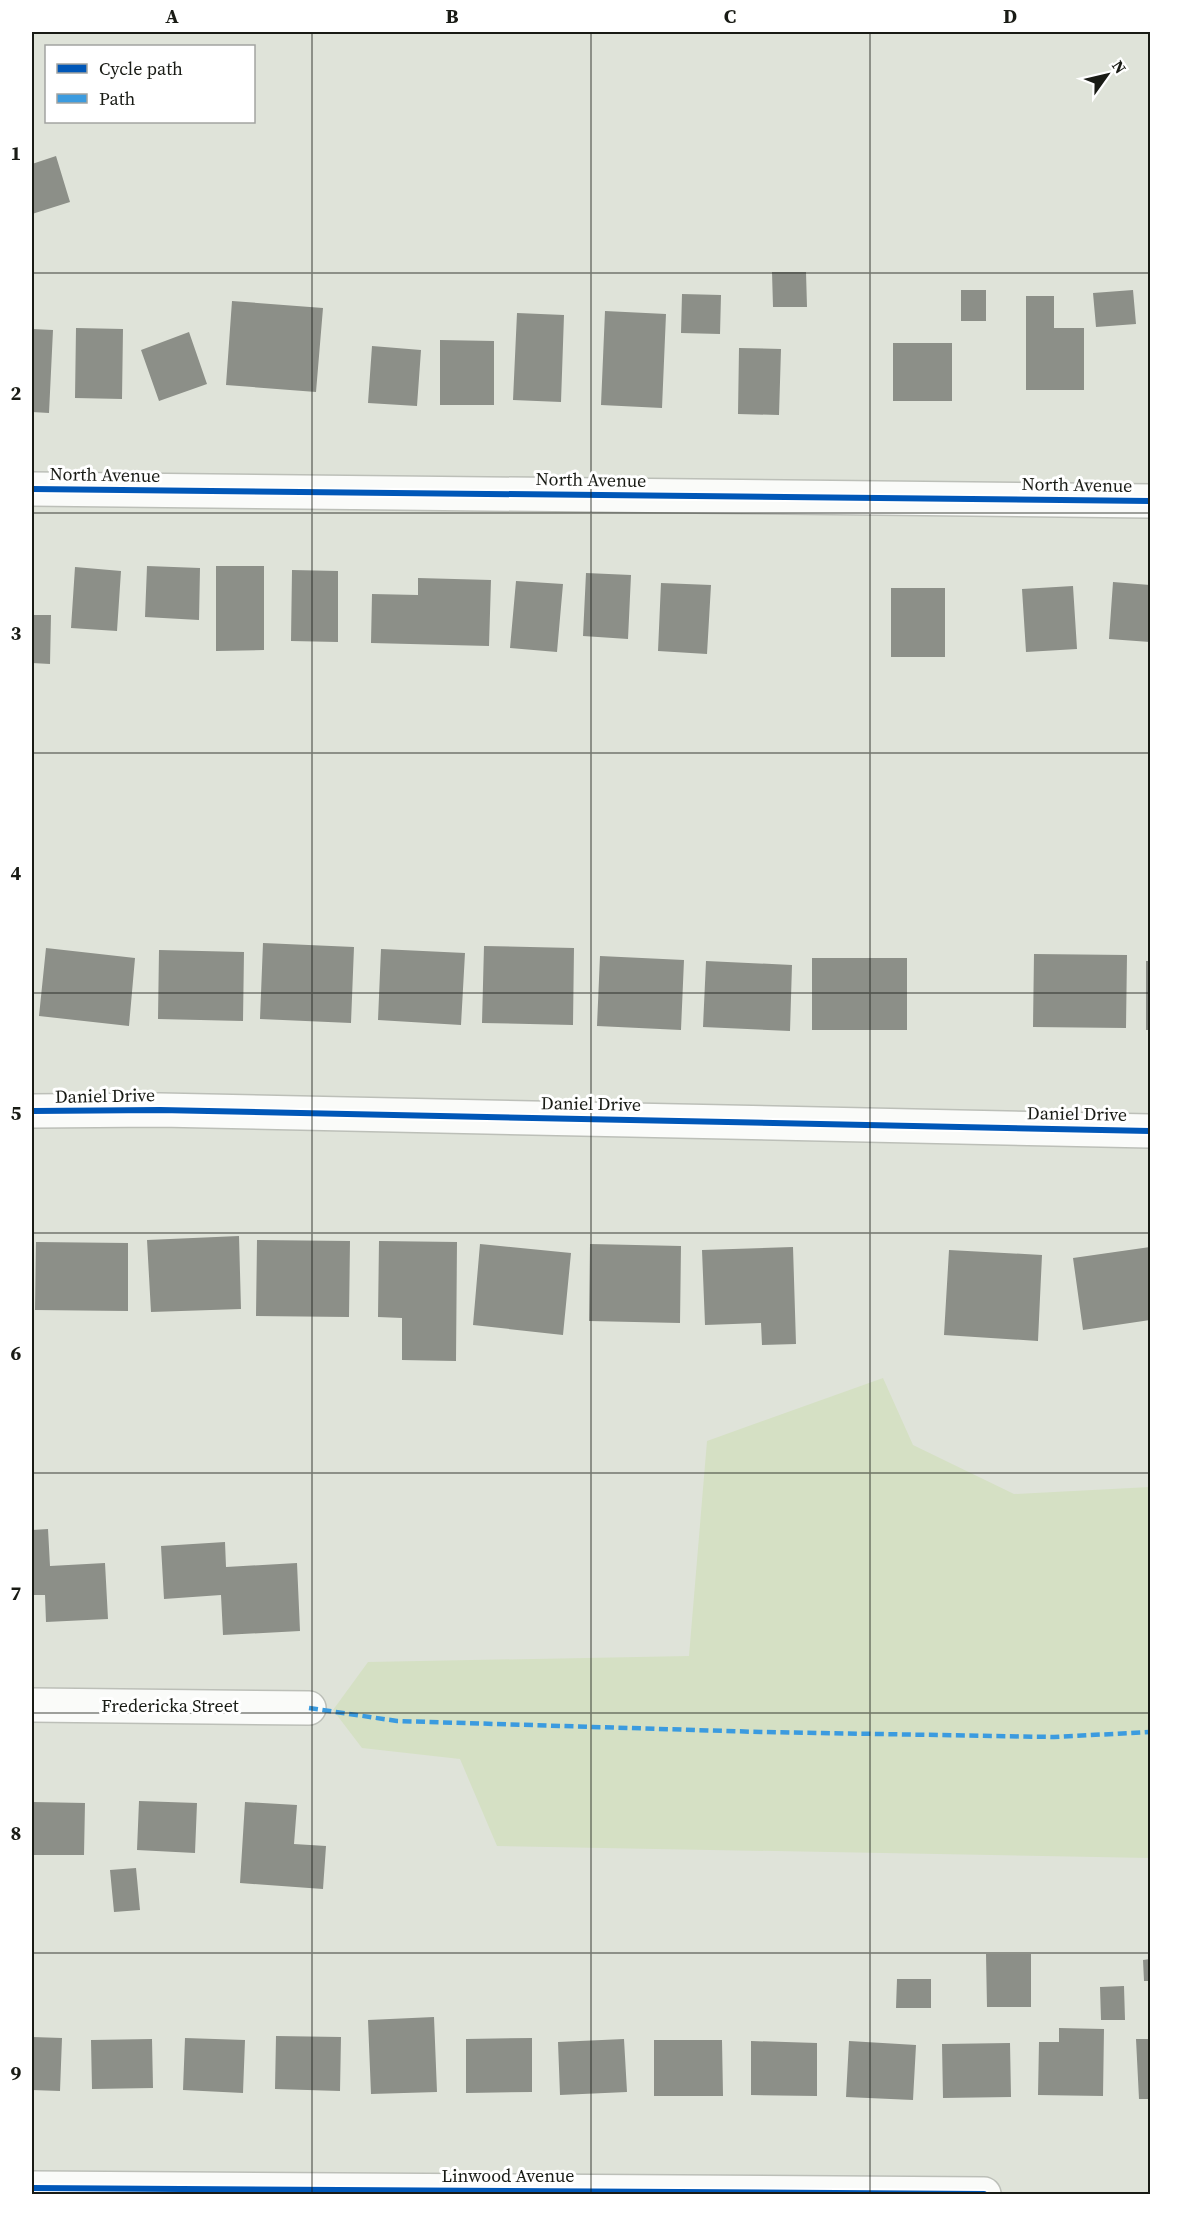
<svg xmlns="http://www.w3.org/2000/svg" width="1182" height="2226" viewBox="0 0 1182 2226" font-family="'Source Serif 4',serif">
<style>
.green{fill:#d5e0c4}
.building{fill:#8c8f88}
.lines{fill:none;stroke-linecap:round;stroke-linejoin:round}
.minor-casing{stroke:#bcbfb8;stroke-width:36}
.minor{stroke:#fafbf9;stroke-width:33}
.quiet{stroke:#3b9bdf;stroke-width:4.5;stroke-dasharray:9 4.5;stroke-linecap:butt}
.cycleway-casing{stroke:#fff;stroke-width:10}
.cycleway{stroke:#0057b8;stroke-width:6}
.grid{fill:none;stroke:#191b15;stroke-width:1.5;stroke-opacity:0.55}
.labels{text-anchor:middle;stroke-width:6;stroke-linejoin:round;paint-order:stroke}
.street-label{font-size:18px;fill:#191b15;stroke:#fff}
.neatline{fill:none;stroke:#191b15;stroke-width:2}
.grid-label{font-size:20px;text-anchor:middle;font-weight:bold;fill:#191b15}
</style>
<rect width="100%" height="100%" fill="#dfe3d9"/>
<path class="green" d="M 883,1378 L 913,1445 L 1014,1494 L 1150,1487 L 1150,1858 L 497,1846 L 460,1759 L 362,1748 L 333,1710 L 368,1662 L 689,1656 L 707,1441 Z"/>
<path class="building" d="M 56,156 L 70,202 L 32,214 L 32,164 Z
M 772,272 L 806,272 L 807,307 L 773,307 Z
M 961,290 L 986,290 L 986,321 L 961,321 Z
M 1133,290 L 1136,324 L 1096,327 L 1093,293 Z
M 682,294 L 721,295 L 720,334 L 681,333 Z
M 1026,296 L 1054,296 L 1054,328 L 1084,328 L 1084,390 L 1026,390 Z
M 232,301 L 323,308 L 316,392 L 226,385 Z
M 605,311 L 666,314 L 662,408 L 601,405 Z
M 517,313 L 564,315 L 561,402 L 513,400 Z
M 76,328 L 123,329 L 122,399 L 75,398 Z
M 32,329 L 53,330 L 49,413 L 32,412 Z
M 189,332 L 207,384 L 159,401 L 141,350 Z
M 440,340 L 494,341 L 494,405 L 440,405 Z
M 893,343 L 952,343 L 952,401 L 893,401 Z
M 372,346 L 421,350 L 417,406 L 368,403 Z
M 739,348 L 781,349 L 779,415 L 738,414 Z
M 147,566 L 200,568 L 199,620 L 145,617 Z
M 216,566 L 264,566 L 264,650 L 216,651 Z
M 75,567 L 121,571 L 117,631 L 71,628 Z
M 292,570 L 338,571 L 338,642 L 291,641 Z
M 586,573 L 631,575 L 628,639 L 583,636 Z
M 418,578 L 491,580 L 489,646 L 371,643 L 372,594 L 418,595 Z
M 516,581 L 563,584 L 557,652 L 510,648 Z
M 1113,582 L 1150,585 L 1150,642 L 1109,639 Z
M 661,583 L 711,585 L 707,654 L 658,651 Z
M 1073,586 L 1077,649 L 1026,652 L 1022,589 Z
M 891,588 L 945,588 L 945,657 L 891,657 Z
M 32,615 L 51,615 L 50,664 L 32,663 Z
M 263,943 L 354,947 L 351,1023 L 260,1019 Z
M 484,946 L 574,948 L 573,1025 L 482,1023 Z
M 46,948 L 135,958 L 129,1026 L 39,1016 Z
M 381,949 L 465,953 L 461,1025 L 378,1020 Z
M 159,950 L 244,952 L 243,1021 L 158,1019 Z
M 1034,954 L 1127,955 L 1126,1028 L 1033,1027 Z
M 600,956 L 684,960 L 681,1030 L 597,1026 Z
M 812,958 L 907,958 L 907,1030 L 812,1030 Z
M 706,961 L 792,965 L 790,1031 L 703,1027 Z
M 1146,961 L 1150,961 L 1150,1030 L 1146,1030 Z
M 239,1236 L 241,1309 L 151,1312 L 147,1240 Z
M 257,1240 L 350,1241 L 349,1317 L 256,1316 Z
M 379,1241 L 457,1242 L 456,1361 L 402,1360 L 402,1318 L 378,1317 Z
M 36,1242 L 128,1243 L 128,1311 L 35,1310 Z
M 480,1244 L 571,1253 L 563,1335 L 473,1325 Z
M 590,1244 L 681,1246 L 680,1323 L 589,1321 Z
M 793,1247 L 796,1344 L 762,1345 L 761,1323 L 705,1325 L 702,1250 Z
M 1150,1247 L 1150,1320 L 1083,1330 L 1073,1258 Z
M 949,1250 L 1042,1255 L 1038,1341 L 944,1335 Z
M 48,1529 L 50,1566 L 105,1563 L 108,1619 L 46,1622 L 45,1595 L 32,1595 L 32,1530 Z
M 225,1542 L 226,1567 L 297,1563 L 300,1631 L 223,1635 L 221,1595 L 164,1599 L 161,1546 Z
M 139,1801 L 197,1803 L 195,1853 L 137,1850 Z
M 32,1802 L 85,1803 L 84,1855 L 32,1855 Z
M 245,1802 L 297,1805 L 294,1844 L 326,1846 L 323,1889 L 240,1883 Z
M 136,1868 L 140,1910 L 114,1912 L 110,1870 Z
M 986,1954 L 1031,1954 L 1031,2007 L 987,2007 Z
M 1150,1959 L 1150,1981 L 1144,1981 L 1143,1960 Z
M 897,1979 L 931,1979 L 931,2008 L 896,2008 Z
M 1124,1986 L 1125,2020 L 1101,2020 L 1100,1987 Z
M 434,2017 L 437,2092 L 371,2094 L 368,2020 Z
M 1059,2028 L 1104,2029 L 1103,2096 L 1038,2095 L 1039,2042 L 1059,2042 Z
M 276,2036 L 341,2037 L 340,2091 L 275,2089 Z
M 32,2037 L 62,2038 L 60,2091 L 32,2090 Z
M 185,2038 L 245,2040 L 243,2093 L 183,2090 Z
M 532,2038 L 532,2092 L 466,2093 L 466,2039 Z
M 152,2039 L 153,2088 L 92,2089 L 91,2040 Z
M 624,2039 L 627,2092 L 560,2095 L 558,2042 Z
M 1136,2039 L 1150,2039 L 1150,2099 L 1139,2099 Z
M 654,2040 L 722,2040 L 723,2096 L 654,2096 Z
M 751,2041 L 817,2043 L 817,2096 L 751,2095 Z
M 849,2041 L 916,2045 L 913,2100 L 846,2097 Z
M 1010,2043 L 1011,2097 L 943,2098 L 942,2044 Z"/>
<g class="lines">
<g class="minor-casing">
<path id="minor" d="M 32,489 L 1150,501
M 32,1111 L 160,1110 L 1150,1131
M 32,1705 L 309,1708
M 32,2188 L 984,2194"/>
</g>
<use href="#minor" class="minor"/>
<path class="quiet" d="M 309,1708 L 397,1721 L 761,1732 L 1054,1737 L 1150,1732"/>
<g class="cycleway-casing">
<path id="cycleway" d="M 32,489 L 1150,501
M 32,1111 L 160,1110 L 1150,1131
M 32,2188 L 984,2194"/>
</g>
<use href="#cycleway" class="cycleway"/>
</g>
<path class="grid" d="M 312,32 L 312,2194M 591,32 L 591,2194M 870,32 L 870,2194M 32,273 L 1150,273M 32,513 L 1150,513M 32,753 L 1150,753M 32,993 L 1150,993M 32,1233 L 1150,1233M 32,1473 L 1150,1473M 32,1713 L 1150,1713M 32,1953 L 1150,1953"/>
<g class="labels">
<g class="street-label">
<text transform="translate(105 475) rotate(1)" y="6">North Avenue</text>
<text transform="translate(591 480) rotate(1)" y="6">North Avenue</text>
<text transform="translate(1077 485) rotate(1)" y="6">North Avenue</text>
<text transform="translate(105 1096) rotate(-1)" y="6">Daniel Drive</text>
<text transform="translate(591 1104) rotate(1)" y="6">Daniel Drive</text>
<text transform="translate(1077 1114) rotate(1)" y="6">Daniel Drive</text>
<text x="170" y="1712">Fredericka Street</text>
<text x="508" y="2182">Linwood Avenue</text>
</g>
</g>
<rect width="1182" height="2226" fill="none" stroke="#ffffff" stroke-width="66"/>
<rect x="45" y="45" width="210" height="78" fill="#ffffff" stroke="#a3a4a1" stroke-width="1.5"/>
<rect x="57" y="64" width="30" height="9" fill="#0057b8" stroke="#a3a4a1" stroke-width="1.5"/>
<text x="99" y="75" font-size="18" fill="#191b15">Cycle path</text>
<rect x="57" y="94" width="30" height="9" fill="#3b9bdf" stroke="#a3a4a1" stroke-width="1.5"/>
<text x="99" y="105" font-size="18" fill="#191b15">Path</text>
<g transform="translate(1107 75) rotate(56)" stroke="#ffffff" stroke-width="4.5" paint-order="stroke">
<path d="M0-4.5L10 22L0 15L-10 22Z" fill="#191b15"/>
<text y="-9" font-size="16" font-weight="bold" text-anchor="middle" fill="#191b15">N</text>
</g>
<rect x="33" y="33" width="1116" height="2160" class="neatline"/>
<g class="grid-label">
<text x="172" y="23">A</text>
<text x="452" y="23">B</text>
<text x="730" y="23">C</text>
<text x="1010" y="23">D</text>
<text x="16" y="160">1</text>
<text x="16" y="400">2</text>
<text x="16" y="640">3</text>
<text x="16" y="880">4</text>
<text x="16" y="1120">5</text>
<text x="16" y="1360">6</text>
<text x="16" y="1600">7</text>
<text x="16" y="1840">8</text>
<text x="16" y="2080">9</text>
</g>
</svg>
